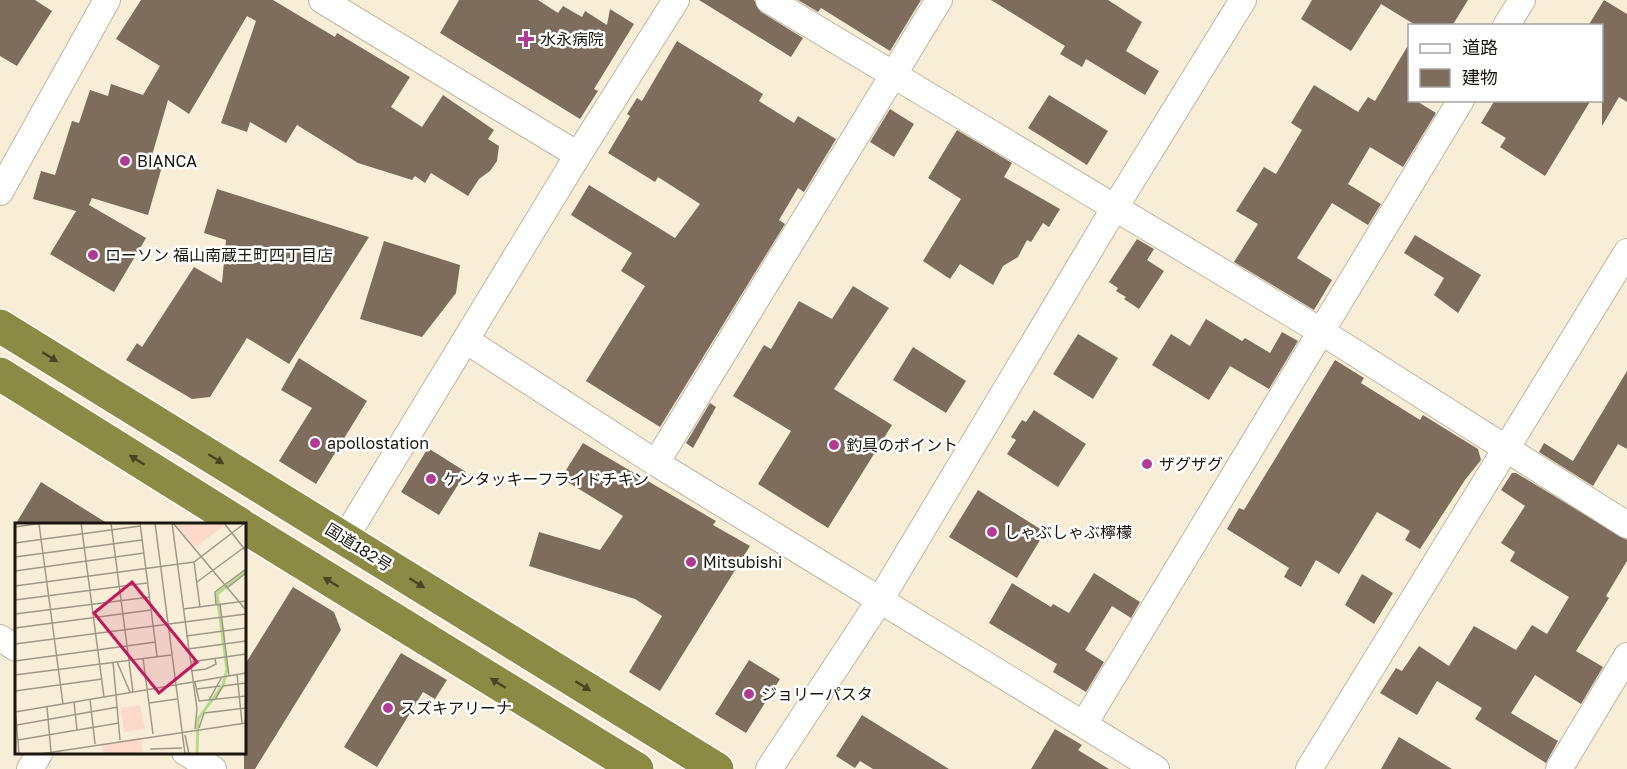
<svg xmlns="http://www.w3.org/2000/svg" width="1627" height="769" viewBox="0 0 1627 769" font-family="'Golos Text','Noto Sans JP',sans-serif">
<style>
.building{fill:#7e6d5d}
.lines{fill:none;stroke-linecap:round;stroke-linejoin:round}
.minor-casing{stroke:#bfb59f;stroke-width:28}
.highway-casing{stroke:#fff;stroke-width:36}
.minor{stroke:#fff;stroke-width:26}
.highway{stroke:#8b8b46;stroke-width:33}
.oneway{fill:#484525}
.poi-dot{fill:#af3b93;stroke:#fff;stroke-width:2}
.labels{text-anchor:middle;stroke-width:5;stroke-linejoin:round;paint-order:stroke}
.poi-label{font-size:16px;fill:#1b170f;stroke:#fff;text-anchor:start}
.street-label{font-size:16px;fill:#1b170f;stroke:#fff}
.inset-river{fill:none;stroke:#b3dc89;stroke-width:3}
.inset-road{fill:none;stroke:#a09887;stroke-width:1.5}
.view{fill:#c2185b;fill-opacity:0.15;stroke:#c2185b;stroke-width:3}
.inset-edge{fill:none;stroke:#1b170f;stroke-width:3}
</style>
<rect width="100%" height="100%" fill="#f8eed7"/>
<path class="building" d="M 0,0 L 35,0 L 52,11 L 17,66 L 0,56 Z
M 141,0 L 273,0 L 335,37 L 337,33 L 410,77 L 391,107 L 422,127 L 443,95 L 494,130 L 488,139 L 499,146 L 497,161 L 490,171 L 479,179 L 468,196 L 431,173 L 425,183 L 415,176 L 412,180 L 358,163 L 297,125 L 286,143 L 250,122 L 247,132 L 221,123 L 256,21 L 247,16 L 189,114 L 168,100 L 151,159 L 163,163 L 148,215 L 92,198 L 89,205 L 146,238 L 114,292 L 50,254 L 76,211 L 33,199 L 41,171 L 55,175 L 72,121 L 79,123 L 90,90 L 108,96 L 111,84 L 143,95 L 160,66 L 116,39 Z
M 459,0 L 538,0 L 558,13 L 563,6 L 582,17 L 585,11 L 607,25 L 610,9 L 634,24 L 594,89 L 598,91 L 580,119 L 440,33 Z
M 699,0 L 754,0 L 761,12 L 803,38 L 791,57 Z
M 798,0 L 921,0 L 890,51 L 821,8 L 818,12 Z
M 991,0 L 1108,0 L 1142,22 L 1126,51 L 1159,71 L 1145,95 L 1086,59 L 1082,67 L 1060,54 L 1065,46 Z
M 1312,0 L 1468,0 L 1452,26 L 1417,26 L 1381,4 L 1351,51 L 1301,19 Z
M 1604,0 L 1627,14 L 1627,102 L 1619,97 L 1602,126 L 1602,26 L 1588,26 Z
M 677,41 L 763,94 L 759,101 L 794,123 L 798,116 L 836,139 L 804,192 L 798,188 L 779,220 L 785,224 L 660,427 L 586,381 L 645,286 L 621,271 L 632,253 L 571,215 L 589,185 L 675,238 L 700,204 L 658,177 L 655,182 L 608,153 L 630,116 L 627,114 L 637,98 L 642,101 Z
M 1410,42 L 1410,100 L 1415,100 L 1436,113 L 1403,167 L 1370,147 L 1348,184 L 1381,204 L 1368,225 L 1332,203 L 1297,258 L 1332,280 L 1314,310 L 1234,262 L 1258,224 L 1236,211 L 1264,167 L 1276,174 L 1302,130 L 1291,123 L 1314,85 L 1358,112 L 1368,97 L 1375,101 Z
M 1049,95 L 1108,131 L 1087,165 L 1028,128 Z
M 1495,100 L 1591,100 L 1545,176 L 1500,147 L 1506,138 L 1481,123 Z
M 890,109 L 914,124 L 894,157 L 870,142 Z
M 957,130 L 1012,163 L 1004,177 L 1060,209 L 1049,227 L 1043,223 L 1031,242 L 1027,240 L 1018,257 L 1003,266 L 993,285 L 960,264 L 950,279 L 923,261 L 961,199 L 928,178 Z
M 217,189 L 369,237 L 289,364 L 247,338 L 210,397 L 192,399 L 126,360 L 137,343 L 142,347 L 194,267 L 222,283 L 226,240 L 204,233 Z
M 1415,235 L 1481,275 L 1458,313 L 1434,295 L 1444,278 L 1404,253 Z
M 1137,239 L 1154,249 L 1147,260 L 1164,271 L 1139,309 L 1124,299 L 1126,297 L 1116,291 L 1118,288 L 1109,282 Z
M 384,241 L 460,265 L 456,293 L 422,337 L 360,319 Z
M 853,286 L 889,308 L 834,389 L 892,425 L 828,528 L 758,484 L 791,431 L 733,396 L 764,345 L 771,349 L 799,301 L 832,319 Z
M 1206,319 L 1242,341 L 1245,338 L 1270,353 L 1282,332 L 1298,341 L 1269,389 L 1230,366 L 1209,400 L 1152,365 L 1171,334 L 1190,346 Z
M 1078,334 L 1118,358 L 1093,399 L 1053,374 Z
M 913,347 L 966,381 L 946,413 L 893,380 Z
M 299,358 L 367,401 L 316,484 L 279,461 L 312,408 L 281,390 Z
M 1335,360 L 1364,378 L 1361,383 L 1420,420 L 1423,415 L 1478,449 L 1481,460 L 1465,480 L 1420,549 L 1405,540 L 1410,531 L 1377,512 L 1339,574 L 1316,560 L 1301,587 L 1284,577 L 1289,568 L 1227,529 L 1239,508 L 1244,510 Z
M 1627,371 L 1627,449 L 1618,444 L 1593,486 L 1539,452 L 1544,443 L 1573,461 Z
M 710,403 L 716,407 L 693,448 L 686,443 Z
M 1034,410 L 1086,444 L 1058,487 L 1007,454 L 1016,440 L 1011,437 L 1022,420 L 1026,422 Z
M 583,443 L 716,521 L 713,525 L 750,546 L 660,691 L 629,672 L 662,616 L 635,599 L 529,566 L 539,532 L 600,550 L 623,516 L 561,478 Z
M 428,448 L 466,472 L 439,515 L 401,492 Z
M 1512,473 L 1516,473 L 1627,540 L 1627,561 L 1606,596 L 1609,598 L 1576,651 L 1603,667 L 1581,704 L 1535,675 L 1511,713 L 1558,741 L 1546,763 L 1475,719 L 1482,708 L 1437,681 L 1417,715 L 1380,693 L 1396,668 L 1402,671 L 1419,646 L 1449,666 L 1474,626 L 1516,650 L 1532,625 L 1547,634 L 1569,597 L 1510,561 L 1515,552 L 1501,543 L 1525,506 L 1501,490 Z
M 41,482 L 110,525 L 15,525 Z
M 978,490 L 1045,532 L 1017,578 L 949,537 Z
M 1094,573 L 1140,602 L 1131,618 L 1112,606 L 1085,650 L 1104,662 L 1086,692 L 1053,672 L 1057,664 L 989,623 L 1012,583 L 1051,607 L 1053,604 L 1069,613 Z
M 1362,574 L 1393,593 L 1374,624 L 1345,605 Z
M 293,587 L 334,612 L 341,630 L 255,769 L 244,769 L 244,666 Z
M 401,653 L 447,680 L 435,699 L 423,692 L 377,767 L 344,747 Z
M 749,660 L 780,679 L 746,733 L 715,714 Z
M 862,715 L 949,769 L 873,769 L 860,761 L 855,768 L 836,756 Z
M 1055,729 L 1082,745 L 1078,750 L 1109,769 L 1031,769 Z
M 1399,737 L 1452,769 L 1381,769 Z"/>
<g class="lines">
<g class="minor-casing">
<path id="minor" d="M 322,0 L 578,155
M 769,0 L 1322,332 L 1627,525
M 1506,26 L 1522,0
M 0,192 L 107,0
M 467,341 L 656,463 L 1156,769
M 656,463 L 939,0
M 345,538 L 578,155 L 676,0
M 0,638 L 16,648
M 1084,724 L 1461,100
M 185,752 L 213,769
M 30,769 L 40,752
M 769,769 L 880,600 L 1114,209 L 1243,0
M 1309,769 L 1627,252
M 1559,769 L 1627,656"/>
</g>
<g class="highway-casing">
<path id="highway" d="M 0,326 L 717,769
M 0,374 L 240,524
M 244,527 L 637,769"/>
</g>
<use href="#minor" class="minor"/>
<use href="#highway" class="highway"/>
</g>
<defs><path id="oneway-solid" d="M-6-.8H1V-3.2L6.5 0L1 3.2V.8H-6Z" transform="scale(1.5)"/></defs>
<g class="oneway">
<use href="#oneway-solid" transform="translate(50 357) rotate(32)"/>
<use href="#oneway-solid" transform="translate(216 459) rotate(32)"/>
<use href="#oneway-solid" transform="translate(137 460) rotate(-148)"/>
<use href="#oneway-solid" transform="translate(331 582) rotate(-148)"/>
<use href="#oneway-solid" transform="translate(417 583) rotate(32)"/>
<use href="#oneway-solid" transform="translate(498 683) rotate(-148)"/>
<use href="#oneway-solid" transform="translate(583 686) rotate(32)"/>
</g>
<g class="poi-dot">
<path d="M523 30h6v6h6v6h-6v6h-6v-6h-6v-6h6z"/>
<circle cx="125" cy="161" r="6"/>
<circle cx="93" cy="255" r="6"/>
<circle cx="315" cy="443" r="6"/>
<circle cx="834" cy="445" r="6"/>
<circle cx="1147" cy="464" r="6"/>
<circle cx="431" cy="479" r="6"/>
<circle cx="992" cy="532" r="6"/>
<circle cx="691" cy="562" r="6"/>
<circle cx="749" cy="694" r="6"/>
<circle cx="388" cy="708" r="6"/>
</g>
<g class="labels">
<g class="poi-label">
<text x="540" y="45">水永病院</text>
<text x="137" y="167">BIANCA</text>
<text x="105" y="261">ローソン 福山南蔵王町四丁目店</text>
<text x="327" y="449">apollostation</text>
<text x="846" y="451">釣具のポイント</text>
<text x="1159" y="470">ザグザグ</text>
<text x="443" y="485">ケンタッキーフライドチキン</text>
<text x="1004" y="538">しゃぶしゃぶ檸檬</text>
<text x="703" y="568">Mitsubishi</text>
<text x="761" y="700">ジョリーパスタ</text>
<text x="400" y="714">スズキアリーナ</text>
</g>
<g class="street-label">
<text transform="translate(359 547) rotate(32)" y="6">国道182号</text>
</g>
</g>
<g transform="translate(15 523)">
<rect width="231" height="231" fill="#f8eed7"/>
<path d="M 160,0 L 208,0 L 209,3 L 180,24 ZM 125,182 L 130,206 L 109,209 L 106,185 ZM 126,215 L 128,231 L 89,231 L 87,222 Z" fill="#fcd9ca"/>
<path class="inset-river" d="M 182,231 L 183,196 L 208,162 L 212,147 L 202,71 L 231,48"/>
<path class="inset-road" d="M 66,0 L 89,174M 96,0 L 118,169M 125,0 L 142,133M 140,0 L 170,231M 157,0 L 182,186 L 180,206M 158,0 L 231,87M 209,0 L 231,28M 24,1 L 48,181M 0,4 L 28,0M 0,20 L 125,3M 0,34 L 127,17M 179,39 L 185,84M 0,48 L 129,30M 182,59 L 231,23M 0,63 L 179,39 L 230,0M 212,65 L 231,50M 0,77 L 132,60M 205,81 L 214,153M 201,82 L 200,69 L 231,46M 168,86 L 231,78M 0,91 L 135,74M 0,105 L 136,87M 171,113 L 231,105M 0,121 L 231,91M 173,126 L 231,118M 128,135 L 138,211M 0,138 L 141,119M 98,139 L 105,217M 102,139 L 115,169M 175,139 L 231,131M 176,148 L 191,146 L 201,141 L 200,136M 222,151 L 227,200M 0,152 L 156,132M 180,159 L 184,178 L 231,173M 182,166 L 205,163M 0,168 L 87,156M 75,176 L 80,221M 194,177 L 207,154M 200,177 L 208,163 L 231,160M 59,179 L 62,207M 134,180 L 162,176M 32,184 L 36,229M 0,185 L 4,231M 0,189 L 231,150M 2,202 L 103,184M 184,205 L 189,190 L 231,185M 170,212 L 174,231M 3,217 L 104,200M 135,226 L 167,225M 25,231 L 231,200"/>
<path class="view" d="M 117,59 L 182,139 L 144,170 L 79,90 Z"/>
<rect width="231" height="231" class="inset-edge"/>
</g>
<rect x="1408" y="24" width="195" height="78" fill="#ffffff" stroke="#a4a29f" stroke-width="1.5"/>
<rect x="1420" y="44" width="30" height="9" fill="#ffffff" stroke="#a4a29f" stroke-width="1.5"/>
<text x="1462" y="54" font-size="18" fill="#1b170f">道路</text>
<rect x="1420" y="69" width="30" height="18" fill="#7e6d5d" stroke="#a4a29f" stroke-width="1.5"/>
<text x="1462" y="84" font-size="18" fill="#1b170f">建物</text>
</svg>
